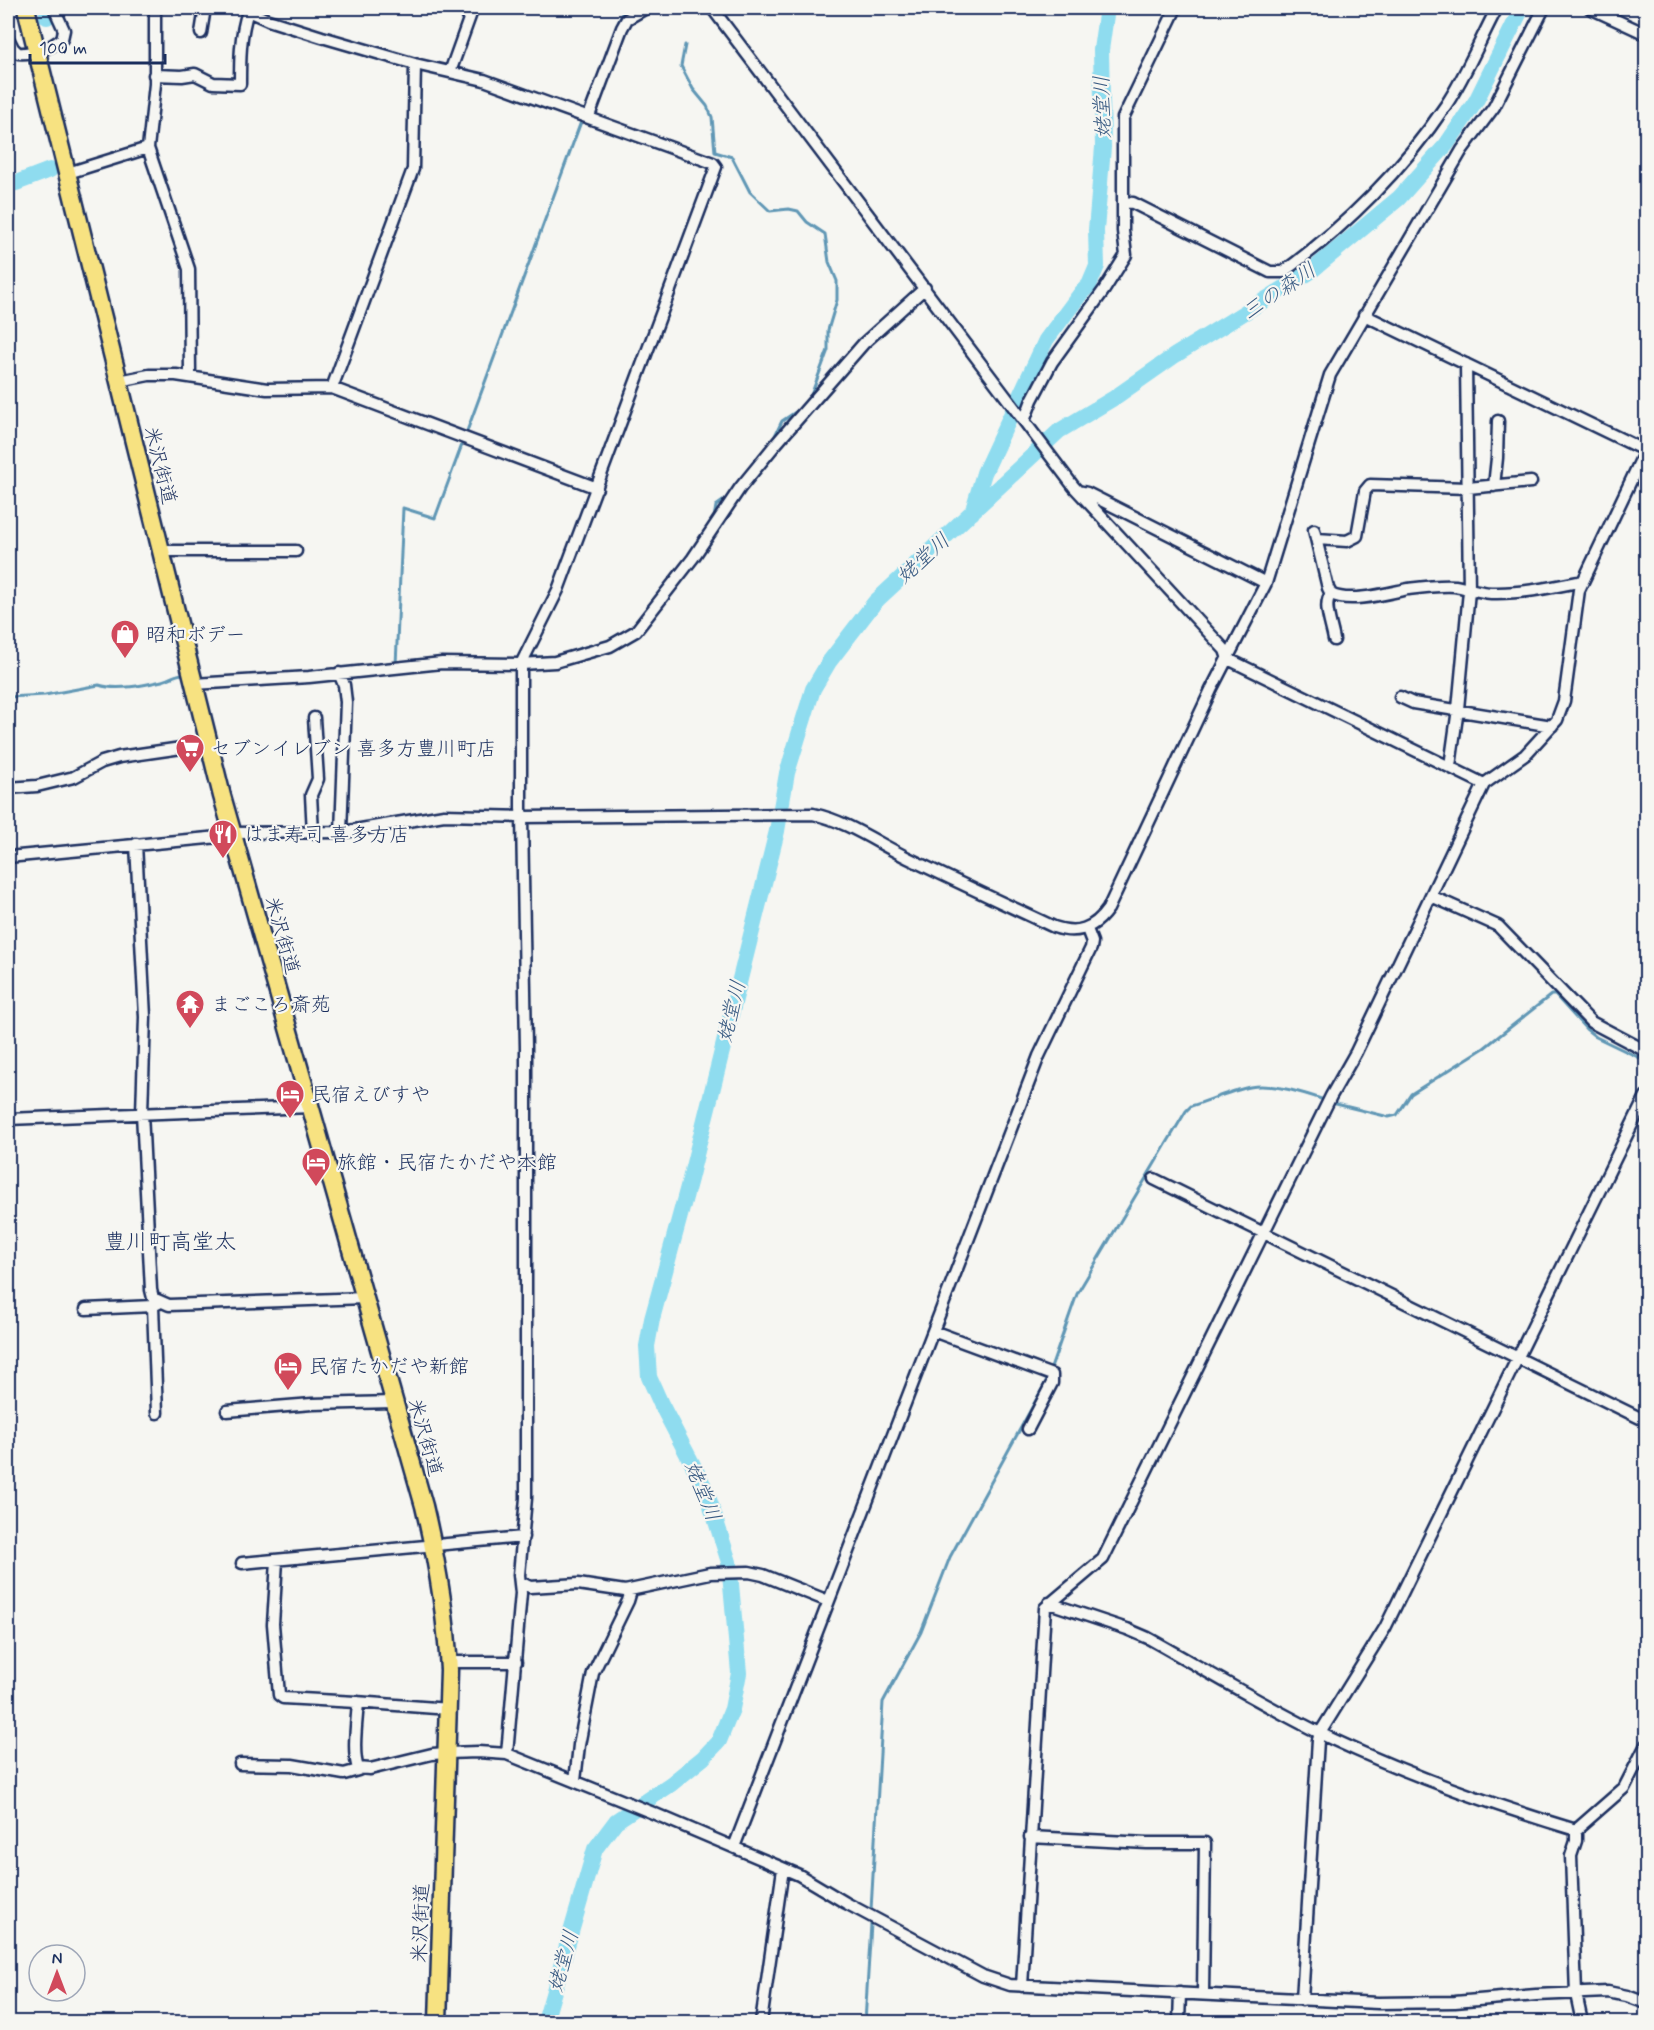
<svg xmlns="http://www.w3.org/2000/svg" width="1654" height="2030" viewBox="0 0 1654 2030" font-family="Mynerve,'Klee One',sans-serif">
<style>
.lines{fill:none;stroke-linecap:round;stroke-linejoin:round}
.stream{stroke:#6197b5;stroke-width:3}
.river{stroke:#8fdcef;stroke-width:16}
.minor-casing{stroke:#1b2f5e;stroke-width:15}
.highway-casing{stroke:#1b2f5e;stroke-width:21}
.minor{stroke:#f6f6f2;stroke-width:10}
.highway{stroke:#f7e281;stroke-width:16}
.labels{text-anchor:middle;stroke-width:4.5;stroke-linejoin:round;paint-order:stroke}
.street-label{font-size:20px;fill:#1b2f5e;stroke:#f6f6f2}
.poi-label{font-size:20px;fill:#1b2f5e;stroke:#f6f6f2;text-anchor:start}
.water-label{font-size:21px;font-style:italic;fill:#385a82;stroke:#f6f6f2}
.quarter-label{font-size:22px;fill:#1b2f5e;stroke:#f6f6f2}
</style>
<rect width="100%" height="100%" fill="#f6f6f2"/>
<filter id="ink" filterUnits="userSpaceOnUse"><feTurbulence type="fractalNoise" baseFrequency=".0167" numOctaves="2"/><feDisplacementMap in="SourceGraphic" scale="12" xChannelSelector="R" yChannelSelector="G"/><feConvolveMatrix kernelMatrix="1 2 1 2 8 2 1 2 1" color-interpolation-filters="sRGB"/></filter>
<g filter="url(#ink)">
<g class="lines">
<path class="stream" d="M 685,45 L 681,66 L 693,89 L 707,106 L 712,117 L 715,152 L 732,157 L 750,192 L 770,211 L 789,209 L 798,211 L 807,222 L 825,234 L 829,262 L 837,281 L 837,300 L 828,330 L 828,350 L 810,398
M 584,113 L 624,8
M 772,442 L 782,421 L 800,409
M 714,518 L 716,506 L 730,496
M 565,655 L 578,649 L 601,643
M 527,656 L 547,658
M 396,665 L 403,508 L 435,518 L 582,119
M 8,697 L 45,695 L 99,685 C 117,691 144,685 162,681 C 171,679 176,673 185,674
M 1332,1103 L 1389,1117 L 1397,1115 L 1411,1094 L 1484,1048 L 1551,995 L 1555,995 L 1586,1029 L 1596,1037 L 1646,1061
M 1050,1371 L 1077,1294 L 1186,1111 L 1191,1106 C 1210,1100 1230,1091 1250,1087 C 1271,1083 1304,1093 1324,1100
M 871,1910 L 883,1702 L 921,1632 L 950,1557 L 1047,1380
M 865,2022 L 871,1924"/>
<path class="river" d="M 47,17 L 47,8
M 8,184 L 16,183 L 50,170
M 972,513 L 984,473 L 1046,340 L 1081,293 L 1089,285 L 1097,266 L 1096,230 L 1103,147 L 1101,50 L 1107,8
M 545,2022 L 595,1849 L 616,1821 L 671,1784 L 703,1758 L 719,1741 L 732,1709 L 739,1673 L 729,1562 L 706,1490 L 661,1404 L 649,1377 L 647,1346 L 652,1319 L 690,1179 L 777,831 L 787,773 L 813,689 L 829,662 L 875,602 L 1059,431 L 1114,398 L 1174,356 L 1310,272 L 1399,198 L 1446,145 L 1476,101 L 1522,8"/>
<g class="minor-casing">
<path id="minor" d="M 155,8 L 155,84 L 148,148 L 189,269 L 190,374
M 245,8 L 250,12 L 268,20 L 322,37 L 415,64 L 484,80 L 713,163 L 716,167 L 558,590 L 521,664 L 521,809 L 522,817 L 526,1048 L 526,1498 L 519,1575 L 521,1593 L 507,1754
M 712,8 L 1074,487 L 1225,650 L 1228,659 L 1484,784
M 1590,8 L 1646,34
M 201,33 L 205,8
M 8,38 L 13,48 L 18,53 C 34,54 50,48 62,39 L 64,30 L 54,8
M 450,72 L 473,8
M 154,75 L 182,76 L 195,74 L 213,83 L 240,84 C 240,59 240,35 248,11
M 589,116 L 622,28 L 627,19 L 646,8
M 68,173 L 148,148
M 1124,202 L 1133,203 L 1270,272 L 1283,272 C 1345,227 1403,169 1446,105 C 1465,77 1481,38 1497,8
M 1364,315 L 1646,451
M 119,381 L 149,375 L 176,375 L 267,389 L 332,388 L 597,488
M 332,388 L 413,169 L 415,64
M 1024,421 L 1032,400 L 1052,362 L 1104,290 L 1126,255 L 1123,231 L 1123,118 L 1176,8
M 1494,486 L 1497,458 L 1498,421
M 1078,491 L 1087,493 L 1266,583
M 1314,530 L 1328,588 L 1331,594 C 1349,604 1388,593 1408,589 C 1424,587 1439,585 1455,586 C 1467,588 1478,592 1491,593 C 1522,594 1553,587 1583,581
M 1317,539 L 1347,541 L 1357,536 L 1365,491 L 1370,485 L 1468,488 L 1531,482
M 161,551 L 296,551
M 1331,594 C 1322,604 1332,626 1334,640
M 339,673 L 344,685 L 346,702 L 341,832
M 194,684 L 309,677 L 442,663 L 521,664 L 555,662 L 610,646 L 636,631 L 693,558 L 740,488 L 775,445 L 864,343 L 925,288
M 1400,697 L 1413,703 L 1552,726
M 1450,766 L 1458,709 L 1469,591 L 1466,364
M 8,788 L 37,786 L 74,777 L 102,762 L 119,757 L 209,744
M 313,833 L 311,795 L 318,779 L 314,718
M 136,844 L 145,1017 L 142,1113 L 151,1290 L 153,1298 L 169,1305 L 365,1298
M 8,857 L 219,837 L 232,833 L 343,832 L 444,815 L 522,817 L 813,814 C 847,821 877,843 908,858 C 957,882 1005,904 1054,927 C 1077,935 1094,929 1108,909 L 1211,690 L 1266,583 L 1330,375 L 1462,150 L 1494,107 L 1544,8
M 1431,896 L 1498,926 L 1591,1022 L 1646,1051
M 8,1119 L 311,1107
M 1154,1179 L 1646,1421
M 153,1306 L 157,1413
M 86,1309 L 153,1306 L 159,1303
M 933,1331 L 1052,1375 L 1052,1383 L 1028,1429
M 227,1411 L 312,1404 L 394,1402
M 277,1561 L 273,1624 L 279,1695 L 283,1698 L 356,1702 L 449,1709
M 242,1563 L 523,1537
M 520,1582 L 530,1587 L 578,1584 L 625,1591 L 710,1573 L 749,1572 L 763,1575 L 828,1601
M 1049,1603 L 1127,1629 L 1148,1638 C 1209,1672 1269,1709 1332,1739 C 1411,1776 1493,1805 1576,1830
M 449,1662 L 516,1662
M 358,1702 C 357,1720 352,1752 358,1768 L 370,1769 L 432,1754 L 447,1753 L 478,1752 L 507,1754 L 653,1813 L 799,1875 L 846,1903 L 983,1976 L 1010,1985 L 1378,2003 L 1455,2002 L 1536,1995 L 1608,1992 L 1627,1996 L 1646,2003
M 240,1764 L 292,1765 L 344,1774 L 358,1770 L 358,1768
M 575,1781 L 579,1745 L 593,1673 L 628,1601 L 631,1591
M 1030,1837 L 1147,1843 L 1205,1843 L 1203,1994
M 734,1847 L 1039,1056 L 1091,948 L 1092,942 L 1087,929
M 1022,1986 L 1045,1608 L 1103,1559 L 1331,1096 L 1356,1052 L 1484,784 L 1525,755 L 1557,720 L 1564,701 L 1579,590 L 1646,449
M 1302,2000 L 1318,1740 L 1320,1733 L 1385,1628 L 1646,1096
M 761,2022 L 783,1869
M 1179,2022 L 1180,1993
M 1582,2022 L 1576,1994 L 1571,1856 L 1576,1841 L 1576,1830 L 1624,1788 L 1646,1745"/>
</g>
<g class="highway-casing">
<path id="highway" d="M 26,8 L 222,796 L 424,1506 C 437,1561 446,1614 449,1670 L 438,2022"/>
</g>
<use href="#minor" class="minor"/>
<use href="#highway" class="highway"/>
</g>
</g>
<defs>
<g id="shop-pin" transform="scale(1.5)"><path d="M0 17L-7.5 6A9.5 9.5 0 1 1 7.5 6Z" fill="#d1495b" stroke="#f6f6f2"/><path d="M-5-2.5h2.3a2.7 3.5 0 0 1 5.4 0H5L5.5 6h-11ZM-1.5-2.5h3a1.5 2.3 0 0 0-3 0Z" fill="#fff"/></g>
<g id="supermarket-pin" transform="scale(1.5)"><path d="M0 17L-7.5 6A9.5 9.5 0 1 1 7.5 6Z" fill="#d1495b" stroke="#f6f6f2"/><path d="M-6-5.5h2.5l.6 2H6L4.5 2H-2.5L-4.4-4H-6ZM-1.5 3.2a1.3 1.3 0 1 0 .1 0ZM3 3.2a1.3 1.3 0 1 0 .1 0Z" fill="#fff"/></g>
<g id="restaurant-pin" transform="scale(1.5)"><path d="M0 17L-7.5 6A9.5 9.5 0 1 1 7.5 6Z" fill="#d1495b" stroke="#f6f6f2"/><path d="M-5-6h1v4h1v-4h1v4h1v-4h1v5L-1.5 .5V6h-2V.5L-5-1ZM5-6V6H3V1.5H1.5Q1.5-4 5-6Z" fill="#fff"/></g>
<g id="temple-pin" transform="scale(1.5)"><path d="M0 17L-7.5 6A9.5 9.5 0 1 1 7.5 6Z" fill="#d1495b" stroke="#f6f6f2"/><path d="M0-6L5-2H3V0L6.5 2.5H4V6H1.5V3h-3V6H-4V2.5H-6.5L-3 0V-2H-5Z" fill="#fff"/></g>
<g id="hotel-pin" transform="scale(1.5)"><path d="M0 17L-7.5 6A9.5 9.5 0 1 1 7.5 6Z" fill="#d1495b" stroke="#f6f6f2"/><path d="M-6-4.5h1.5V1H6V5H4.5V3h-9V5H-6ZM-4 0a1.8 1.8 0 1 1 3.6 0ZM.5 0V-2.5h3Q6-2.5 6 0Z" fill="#fff"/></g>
</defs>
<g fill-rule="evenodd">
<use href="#shop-pin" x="125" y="634"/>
<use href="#supermarket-pin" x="190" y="748"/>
<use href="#restaurant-pin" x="223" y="834"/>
<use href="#temple-pin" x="190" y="1004"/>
<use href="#hotel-pin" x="290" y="1094"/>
<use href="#hotel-pin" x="316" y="1162"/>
<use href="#hotel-pin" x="288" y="1366"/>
</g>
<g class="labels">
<g class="street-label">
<text transform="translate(161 465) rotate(76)" y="7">米沢街道</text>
<text transform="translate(283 935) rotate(74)" y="7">米沢街道</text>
<text transform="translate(426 1437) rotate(74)" y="7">米沢街道</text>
<text transform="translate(420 1923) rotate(-88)" y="7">米沢街道</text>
</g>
<g class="poi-label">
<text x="146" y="641">昭和ボデー</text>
<text x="211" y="755">セブンイレブン 喜多方豊川町店</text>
<text x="244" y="841">はま寿司 喜多方店</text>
<text x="211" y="1011">まごころ斎苑</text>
<text x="311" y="1101">民宿えびすや</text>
<text x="337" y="1169">旅館・民宿たかだや本館</text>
<text x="309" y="1373">民宿たかだや新館</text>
</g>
<g class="water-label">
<text transform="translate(1102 107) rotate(-92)" y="7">姥堂川</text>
<text transform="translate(1279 291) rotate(-34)" y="7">三の森川</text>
<text transform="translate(923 558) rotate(-42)" y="7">姥堂川</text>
<text transform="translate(731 1011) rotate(-76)" y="7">姥堂川</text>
<text transform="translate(703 1491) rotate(68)" y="7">姥堂川</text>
<text transform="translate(563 1961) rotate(-74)" y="7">姥堂川</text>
</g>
<g class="quarter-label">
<text x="170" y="1249">豊川町高堂太</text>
</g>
</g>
<rect width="1654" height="2030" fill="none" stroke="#f6f6f2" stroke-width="30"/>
<rect x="15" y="15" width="1624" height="2000" fill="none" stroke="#1b2f5e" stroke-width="2" filter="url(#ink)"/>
<g transform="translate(57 1973)"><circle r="28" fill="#f6f6f2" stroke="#9ea6b7" stroke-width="1.5"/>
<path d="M0-4.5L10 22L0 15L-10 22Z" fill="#d1495b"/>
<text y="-9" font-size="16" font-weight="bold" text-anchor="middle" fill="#1b2f5e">N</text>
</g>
<path d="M30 54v9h135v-9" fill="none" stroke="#1b2f5e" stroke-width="3"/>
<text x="39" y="54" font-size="18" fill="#1b2f5e" stroke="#f6f6f2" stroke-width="4.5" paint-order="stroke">100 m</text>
</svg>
